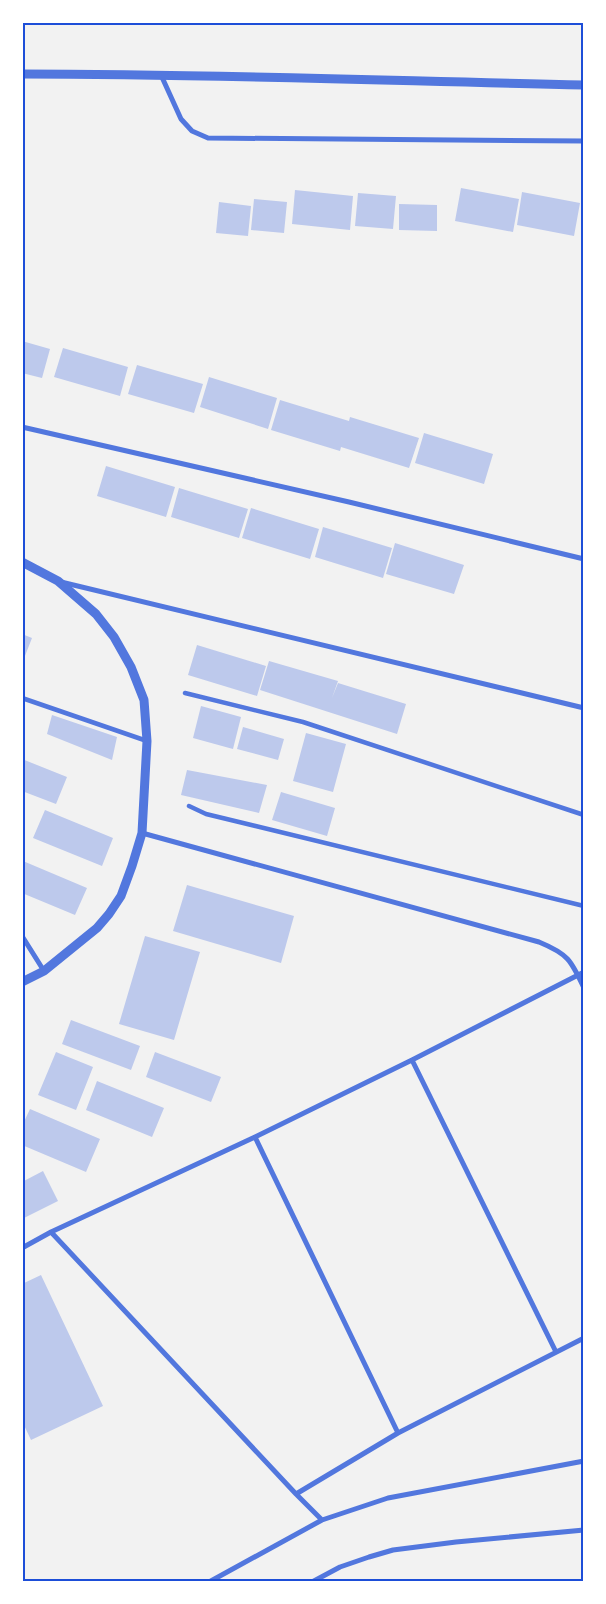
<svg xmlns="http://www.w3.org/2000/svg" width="606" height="1604" viewBox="0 0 606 1604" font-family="Poppins,sans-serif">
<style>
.building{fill:#bdc9ec}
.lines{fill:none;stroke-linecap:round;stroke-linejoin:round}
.pedestrian{stroke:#5277de;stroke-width:4.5}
.minor{stroke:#5277de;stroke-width:5}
.tertiary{stroke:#5277de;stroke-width:9}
.neatline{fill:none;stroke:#1d4ed8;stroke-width:2}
</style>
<rect width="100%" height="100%" fill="#f2f2f2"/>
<path class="building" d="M 461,188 L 519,199 L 513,232 L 455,221 Z
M 295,190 L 353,196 L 350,230 L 292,224 Z
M 522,192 L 580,203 L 574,236 L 517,225 Z
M 358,193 L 396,196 L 393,229 L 355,226 Z
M 254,199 L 287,202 L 284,233 L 251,230 Z
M 219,202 L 251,206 L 248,236 L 216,233 Z
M 399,204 L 437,205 L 437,231 L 399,230 Z
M 22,341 L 50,349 L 42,378 L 22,373 Z
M 63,348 L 128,367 L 120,396 L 54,377 Z
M 137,365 L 203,384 L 194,413 L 128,394 Z
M 209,377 L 277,398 L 268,429 L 200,407 Z
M 280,400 L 349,421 L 350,417 L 419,438 L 409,468 L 341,447 L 340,451 L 271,430 Z
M 424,433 L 493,454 L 484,484 L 415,463 Z
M 106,466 L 175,487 L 166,517 L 97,496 Z
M 179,488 L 248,509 L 239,538 L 171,517 Z
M 251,508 L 319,529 L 310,559 L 242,538 Z
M 323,527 L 392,548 L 383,578 L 315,557 Z
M 395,543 L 464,565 L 454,594 L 386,574 Z
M 22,634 L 32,638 L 23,661 L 22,661 Z
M 197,645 L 266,666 L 257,696 L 188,675 Z
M 269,661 L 338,681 L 332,698 L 338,683 L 406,704 L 397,734 L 260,690 Z
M 201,706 L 241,717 L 233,749 L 193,738 Z
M 52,715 L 117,737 L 112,760 L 47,734 Z
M 243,727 L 284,739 L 278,760 L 237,749 Z
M 306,733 L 346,744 L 333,792 L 293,781 Z
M 22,759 L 67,777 L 56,804 L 22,791 Z
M 187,770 L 267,785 L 259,813 L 181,795 Z
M 281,792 L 335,808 L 327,836 L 272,820 Z
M 45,810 L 113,838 L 102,866 L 33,838 Z
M 23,861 L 87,888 L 75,915 L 22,893 Z
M 187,885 L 294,916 L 281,963 L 173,931 Z
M 145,936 L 200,952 L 174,1040 L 119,1024 Z
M 71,1020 L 140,1046 L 131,1070 L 62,1044 Z
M 56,1052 L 93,1067 L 76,1110 L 38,1095 Z
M 155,1052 L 221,1077 L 211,1102 L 146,1077 Z
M 97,1081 L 164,1108 L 152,1137 L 86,1110 Z
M 30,1109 L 100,1139 L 86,1172 L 22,1145 L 22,1126 Z
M 43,1171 L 58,1201 L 22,1219 L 22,1182 Z
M 41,1275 L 103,1406 L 31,1440 L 22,1421 L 22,1284 Z"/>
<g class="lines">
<path class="pedestrian" d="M 185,693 L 303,722 L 584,815
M 22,698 L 147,741
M 189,806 L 206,814 L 584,906"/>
<path class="minor" d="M 161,75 L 181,119 L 192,131 L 208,138 L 584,141
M 22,427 L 349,502 L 584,559
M 61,582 L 584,708
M 142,833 L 539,942 C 568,954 571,960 584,988
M 22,936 L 44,971
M 412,1060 L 556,1352
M 255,1137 L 398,1433
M 51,1232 L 296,1494 L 322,1520
M 22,1248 L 51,1232 L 255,1137 L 412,1060 L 584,972
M 296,1494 L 398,1433 L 584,1338
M 209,1582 L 322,1520 L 388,1498 L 584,1461
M 312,1582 L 340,1567 L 369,1557 L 393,1550 L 456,1542 L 584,1530"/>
<path class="tertiary" d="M 22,74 C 210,74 396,81 584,85
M 22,562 L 58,581 L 96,614 L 114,637 L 131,667 L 144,700 L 147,741 L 142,833 L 132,866 L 121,896 L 109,914 L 97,928 L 44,971 L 22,982"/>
</g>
<rect width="606" height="1604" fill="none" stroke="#ffffff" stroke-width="48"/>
<rect x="24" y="24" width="558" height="1556" class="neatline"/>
</svg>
